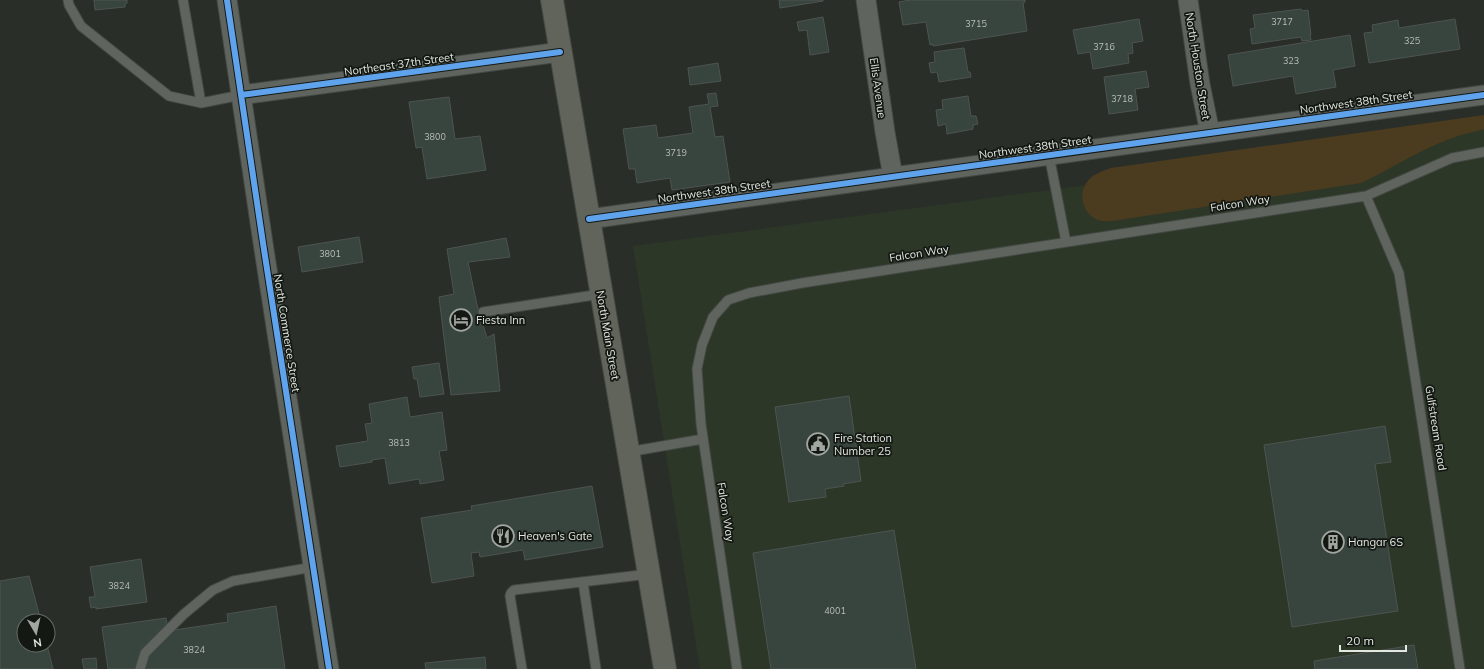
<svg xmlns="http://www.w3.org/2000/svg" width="1484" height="669" viewBox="0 0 1484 669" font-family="Mulish,sans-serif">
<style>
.built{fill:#2c3728}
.green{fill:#4b3b1f}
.building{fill:#38443e;stroke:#4e5450}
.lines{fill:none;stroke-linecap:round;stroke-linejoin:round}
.service-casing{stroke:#444943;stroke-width:11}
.minor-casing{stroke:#444943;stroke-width:21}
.primary-casing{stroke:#444943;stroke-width:24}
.service{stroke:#60645f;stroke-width:9}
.minor{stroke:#60645f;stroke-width:19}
.primary{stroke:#61645a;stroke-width:22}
.cycleway-casing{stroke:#141813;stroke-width:8}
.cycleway{stroke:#60a3ed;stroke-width:6}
.labels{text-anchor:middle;stroke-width:3.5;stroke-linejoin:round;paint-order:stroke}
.number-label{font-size:9px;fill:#b8beb8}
.street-label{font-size:11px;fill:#e2e7e0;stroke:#141813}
.poi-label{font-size:11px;fill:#e2e7e0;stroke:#141813;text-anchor:start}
</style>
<rect width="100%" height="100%" fill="#292e29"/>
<path class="built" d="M 1484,125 L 1484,669 L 700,669 L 633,246 L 1109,182 Z"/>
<path class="green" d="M 1484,115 L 1484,129 C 1470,133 1455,136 1442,142 C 1414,153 1389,170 1361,183 L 1125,219 C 1118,220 1110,222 1103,221 C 1085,219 1076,196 1087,182 C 1093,174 1102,171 1111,168 Z"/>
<path class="building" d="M 94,0 L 127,0 L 127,3 L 125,4 L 125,7 L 95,10 Z
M 779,0 L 823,0 L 823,1 L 780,8 Z
M 910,0 L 1025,0 L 1025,2 L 1023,3 L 1027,31 L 933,46 L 933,44 L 930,45 L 926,22 L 903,25 L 899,2 Z
M 1301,9 L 1302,11 L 1308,10 L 1311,35 L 1310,35 L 1311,40 L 1302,41 L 1301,37 L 1252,44 L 1250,29 L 1255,28 L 1253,15 Z
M 823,17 L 829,52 L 810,55 L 807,30 L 799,31 L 797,22 Z
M 1139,19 L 1143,41 L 1132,43 L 1133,53 L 1128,54 L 1129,63 L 1093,69 L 1090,52 L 1078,54 L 1073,30 Z
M 1455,19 L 1460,49 L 1369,63 L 1364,33 L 1373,32 L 1372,25 L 1398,20 L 1399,28 Z
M 1350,35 L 1355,66 L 1333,70 L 1336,87 L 1296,94 L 1293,76 L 1233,86 L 1228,55 Z
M 964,48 L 968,72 L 970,72 L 971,77 L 939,82 L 937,72 L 931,73 L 929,63 L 935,62 L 934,52 Z
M 718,63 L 721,81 L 690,85 L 688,68 Z
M 1146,71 L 1149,87 L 1135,89 L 1138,110 L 1109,114 L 1104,77 Z
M 716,93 L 718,106 L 710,107 L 715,137 L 723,136 L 730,182 L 672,190 L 670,178 L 637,183 L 635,169 L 629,169 L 623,129 L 656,125 L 658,138 L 693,133 L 689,107 L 709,104 L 707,94 Z
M 968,96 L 971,116 L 976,116 L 978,124 L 973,125 L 973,129 L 947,134 L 946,124 L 938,126 L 936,110 L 943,109 L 942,100 Z
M 449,97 L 455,139 L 480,136 L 486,170 L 427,179 L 422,147 L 416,148 L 409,102 Z
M 359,237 L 363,262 L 302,272 L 298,247 Z
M 506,238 L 510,257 L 468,262 L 477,305 L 487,338 L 494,334 L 500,391 L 451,395 L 439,297 L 454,294 L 447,249 Z
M 439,363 L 444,394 L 420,397 L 417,379 L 414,379 L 412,367 Z
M 849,396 L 861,481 L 843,484 L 844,486 L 825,489 L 826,497 L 789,502 L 775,407 Z
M 407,397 L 410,417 L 442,412 L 447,450 L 439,451 L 444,480 L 420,484 L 419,479 L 389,484 L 385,458 L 372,460 L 372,462 L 340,467 L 336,446 L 368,441 L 365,424 L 372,423 L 369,404 Z
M 1385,426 L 1391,462 L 1375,464 L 1398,611 L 1292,627 L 1264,445 Z
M 592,486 L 603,547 L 525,560 L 523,550 L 480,557 L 479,552 L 471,553 L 474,576 L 432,583 L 421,518 L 472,510 L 471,506 Z
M 894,530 L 916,669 L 771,669 L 753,553 Z
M 141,559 L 147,602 L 96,609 L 96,607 L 91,608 L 89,597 L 95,597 L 90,567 Z
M 29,576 L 41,621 L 24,621 L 24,645 L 47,645 L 53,669 L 0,669 L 0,581 Z
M 276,606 L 285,669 L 108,669 L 102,627 L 166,618 L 168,631 L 228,622 L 227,614 Z
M 1414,645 L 1418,669 L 1315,669 L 1314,661 Z
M 485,657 L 486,669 L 426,669 L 425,663 Z
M 96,658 L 97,669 L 84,669 L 82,659 Z"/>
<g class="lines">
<g class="service-casing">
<path id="service" d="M 68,0 L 69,5 L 81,26 L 169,96 L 201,103
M 183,0 L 201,103 L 241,95
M 1049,155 L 1066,242
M 1366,196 L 1399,273 L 1460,669
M 483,312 L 601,294
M 628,452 L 703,439
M 583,582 L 596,669
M 140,669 L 145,653 L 184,614 L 213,590 L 233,581 L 313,567
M 522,669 L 510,596 L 511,593 L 514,590 L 649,574
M 737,669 L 701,424 L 697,369 L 702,345 L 713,317 L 728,300 L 749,293 L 802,283 L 1366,196 L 1452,158 L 1484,152"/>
</g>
<g class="minor-casing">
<path id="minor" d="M 227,0 L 263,243 L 329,669
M 866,0 L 885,132 L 893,177
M 1188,0 L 1200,84 L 1210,133
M 241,95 L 560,52
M 589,219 L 1484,95"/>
</g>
<g class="primary-casing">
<path id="primary" d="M 552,0 L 665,669"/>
</g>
<use href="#service" class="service"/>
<use href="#minor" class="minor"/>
<use href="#primary" class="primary"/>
<g class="cycleway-casing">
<path id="cycleway" d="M 227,0 L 263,243 L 329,669
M 241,95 L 560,52
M 589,219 L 1484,95"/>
</g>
<use href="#cycleway" class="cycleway"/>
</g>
<defs>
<g id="hotel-ring" transform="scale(1.15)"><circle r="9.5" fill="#141813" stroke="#a1a6a0" stroke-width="1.5"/><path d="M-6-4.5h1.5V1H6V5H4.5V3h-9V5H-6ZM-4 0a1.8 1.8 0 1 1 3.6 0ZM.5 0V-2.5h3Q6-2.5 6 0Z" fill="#a1a6a0"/></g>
<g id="civic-ring" transform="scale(1.15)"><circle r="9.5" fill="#141813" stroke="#a1a6a0" stroke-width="1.5"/><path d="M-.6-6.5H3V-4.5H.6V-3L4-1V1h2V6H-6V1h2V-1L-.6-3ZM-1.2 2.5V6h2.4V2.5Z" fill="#a1a6a0"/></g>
<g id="restaurant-ring" transform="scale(1.15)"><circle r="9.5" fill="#141813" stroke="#a1a6a0" stroke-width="1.5"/><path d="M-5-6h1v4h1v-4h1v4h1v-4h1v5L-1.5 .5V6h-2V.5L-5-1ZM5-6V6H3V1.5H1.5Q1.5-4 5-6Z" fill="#a1a6a0"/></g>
<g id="building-ring" transform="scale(1.15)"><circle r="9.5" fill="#141813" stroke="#a1a6a0" stroke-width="1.5"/><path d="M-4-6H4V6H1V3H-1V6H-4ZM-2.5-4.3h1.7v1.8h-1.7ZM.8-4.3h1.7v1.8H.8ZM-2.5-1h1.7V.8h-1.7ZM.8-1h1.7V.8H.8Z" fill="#a1a6a0"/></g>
</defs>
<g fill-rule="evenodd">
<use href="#hotel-ring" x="461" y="320"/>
<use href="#civic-ring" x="818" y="444"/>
<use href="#restaurant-ring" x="503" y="536"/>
<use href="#building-ring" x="1333" y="542"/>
</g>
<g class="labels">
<g class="number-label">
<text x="1282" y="25">3717</text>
<text x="976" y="27">3715</text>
<text x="1412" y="44">325</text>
<text x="1104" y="50">3716</text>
<text x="1291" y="64">323</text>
<text x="1122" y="102">3718</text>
<text x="435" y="140">3800</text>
<text x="676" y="156">3719</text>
<text x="330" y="257">3801</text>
<text x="399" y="446">3813</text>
<text x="119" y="589">3824</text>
<text x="835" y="614">4001</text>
<text x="194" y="653">3824</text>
</g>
<g class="street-label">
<text transform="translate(399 64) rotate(-8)" y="4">Northeast 37th Street</text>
<text transform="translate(1198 66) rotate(81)" y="4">North Houston Street</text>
<text transform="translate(878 88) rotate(82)" y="4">Ellis Avenue</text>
<text transform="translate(1356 102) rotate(-8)" y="4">Northwest 38th Street</text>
<text transform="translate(1035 147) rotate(-8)" y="4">Northwest 38th Street</text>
<text transform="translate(714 191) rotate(-8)" y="4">Northwest 38th Street</text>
<text transform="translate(1240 203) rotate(-9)" y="4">Falcon Way</text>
<text transform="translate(919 253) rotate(-9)" y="4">Falcon Way</text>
<text transform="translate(287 333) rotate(81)" y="4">North Commerce Street</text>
<text transform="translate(608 335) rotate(80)" y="4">North Main Street</text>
<text transform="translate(1436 428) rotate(81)" y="4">Gulfstream Road</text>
<text transform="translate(726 512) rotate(81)" y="4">Falcon Way</text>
</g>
<g class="poi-label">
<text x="476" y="324">Fiesta Inn</text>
<text x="834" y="442">Fire Station<tspan x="834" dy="13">Number 25</tspan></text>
<text x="518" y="540">Heaven's Gate</text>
<text x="1348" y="546">Hangar 6S</text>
</g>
</g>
<g transform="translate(36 633) rotate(171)"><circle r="19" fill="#141813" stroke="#666b65"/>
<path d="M0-3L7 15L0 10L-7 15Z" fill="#a1a6a0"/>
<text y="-6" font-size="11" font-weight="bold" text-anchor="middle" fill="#e2e7e0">N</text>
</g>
<path d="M1340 645v6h66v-6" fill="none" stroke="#e2e7e0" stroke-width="2"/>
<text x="1346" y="645" font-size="12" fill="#e2e7e0" stroke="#141813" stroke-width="3" paint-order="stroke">20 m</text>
</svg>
